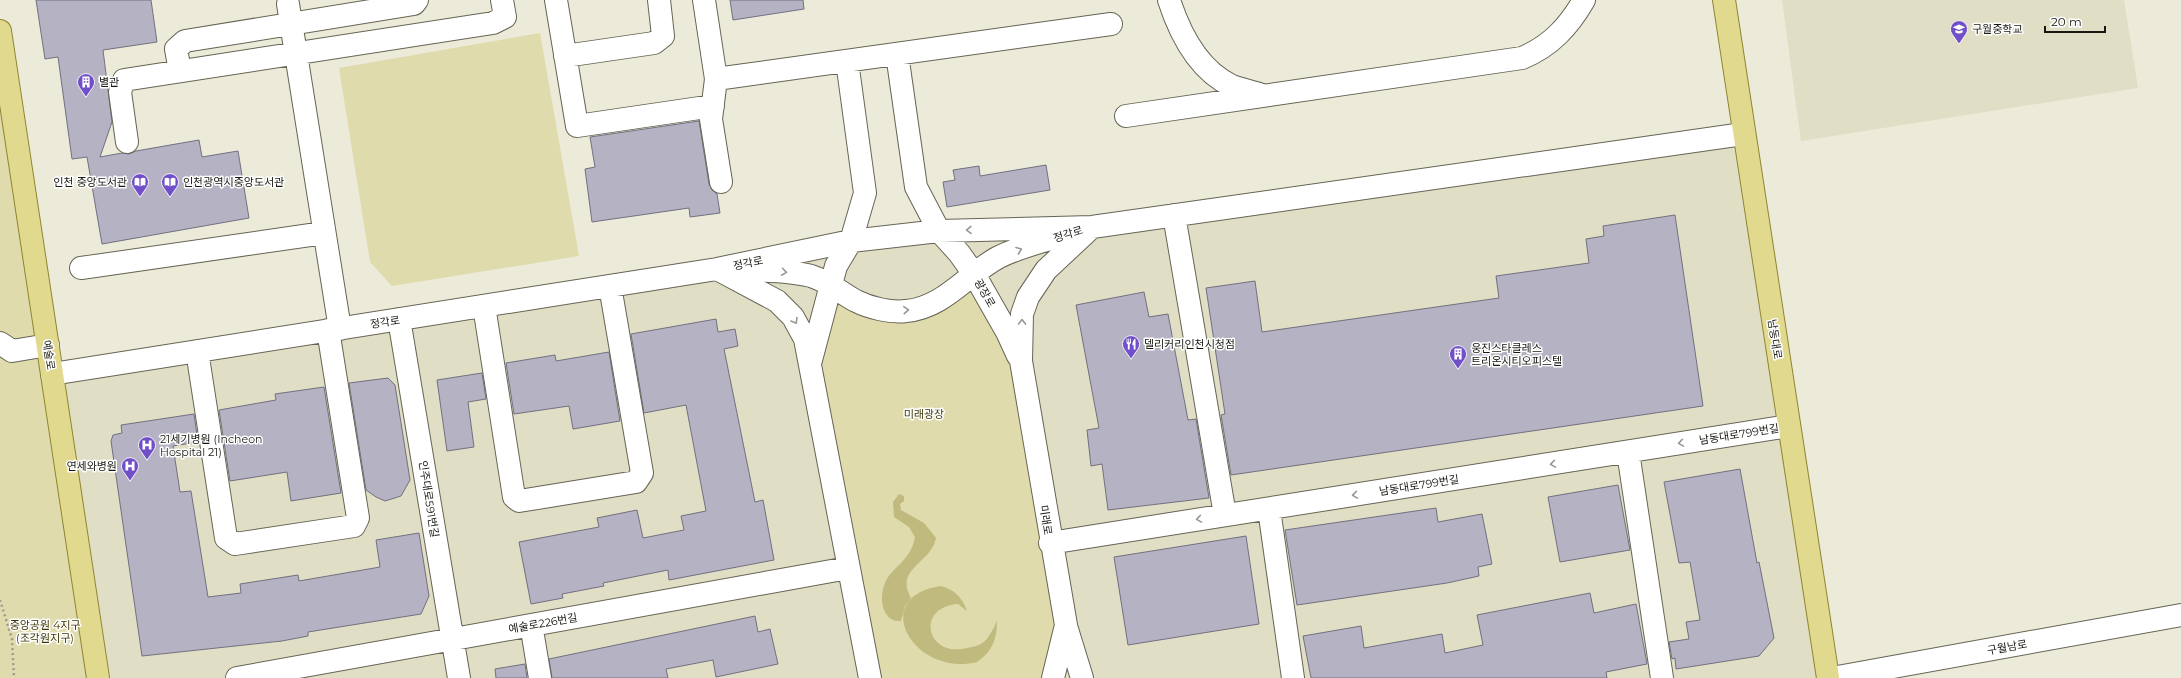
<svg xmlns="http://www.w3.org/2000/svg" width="2181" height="678" viewBox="0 0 2181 678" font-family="Montserrat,'Noto Sans KR',sans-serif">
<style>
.built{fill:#e0dec4}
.green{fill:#dfdbac}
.water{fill:#c0ba7e}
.building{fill:#b4b2c3;stroke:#737080}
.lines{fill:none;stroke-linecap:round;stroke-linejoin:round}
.minor-casing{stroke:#666454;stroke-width:24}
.major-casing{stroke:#8e8531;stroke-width:24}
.path{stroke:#9d9b8e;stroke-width:2.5;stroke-dasharray:2 3;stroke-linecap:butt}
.minor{stroke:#fff;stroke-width:22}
.major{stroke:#e1d98d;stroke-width:22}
.oneway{stroke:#979794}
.labels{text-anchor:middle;stroke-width:3;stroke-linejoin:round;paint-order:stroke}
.poi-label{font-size:11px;fill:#181812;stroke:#fff;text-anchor:start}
.street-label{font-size:11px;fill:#181812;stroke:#fff}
.park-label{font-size:11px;fill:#3e3807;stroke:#fff}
</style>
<rect width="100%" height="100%" fill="#ecead8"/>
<path class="built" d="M 1782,0 L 2124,0 L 2138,88 L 1801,141 Z
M 1743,134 L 1819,678 L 98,678 L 52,374 L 851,241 L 1092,227 Z"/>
<path class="green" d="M 0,31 L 98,678 L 0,678 Z
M 540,33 L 579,256 L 392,286 L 370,262 L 339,68 Z
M 974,274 L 1021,361 L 1066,625 L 1041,678 L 879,678 L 810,365 L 831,284 L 906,311 Z"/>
<path class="water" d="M 899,494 L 904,496 L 904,501 L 900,504 L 901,510 L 924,523 L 936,538 C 931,564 894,568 911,598 L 905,606 L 901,621 C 883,623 879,600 884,586 C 890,566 910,564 915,537 L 909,527 L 894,517 L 893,502 Z
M 940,586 C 954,589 962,597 967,611 L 958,604 C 915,607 926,658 967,648 C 974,647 981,645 986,640 C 991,634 994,627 997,621 C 997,639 992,652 977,662 C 915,678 867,598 940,586 Z"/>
<path class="building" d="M 36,0 L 151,0 L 157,42 L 103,50 L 112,122 L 100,157 L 122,153 L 129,154 L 136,151 L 199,140 L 202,157 L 238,151 L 249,218 L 102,244 L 87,157 L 72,159 L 58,57 L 45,59 Z
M 730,0 L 803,0 L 804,9 L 733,20 Z
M 699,121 L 709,184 L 712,190 L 717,194 L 720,213 L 690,217 L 689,208 L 592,222 L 585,169 L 595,167 L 590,137 Z
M 1046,165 L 1050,190 L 947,207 L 943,182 L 955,180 L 953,170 L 979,166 L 980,176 Z
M 1675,215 L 1703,406 L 1231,475 L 1221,415 L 1225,414 L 1206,288 L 1255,281 L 1262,332 L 1499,298 L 1496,276 L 1589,263 L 1586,239 L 1604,236 L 1603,226 Z
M 1144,292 L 1149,317 L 1168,314 L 1188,420 L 1196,419 L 1209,498 L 1108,510 L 1102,464 L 1091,466 L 1087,430 L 1099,428 L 1076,305 Z
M 716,319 L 718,332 L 735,329 L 738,346 L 724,349 L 755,502 L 763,500 L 774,560 L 669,580 L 668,570 L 603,583 L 604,586 L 562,594 L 563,598 L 531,604 L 519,542 L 599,527 L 597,518 L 637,510 L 643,538 L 684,530 L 681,516 L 706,511 L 686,405 L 644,413 L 631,334 Z
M 609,352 L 620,421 L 573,429 L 569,406 L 514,414 L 506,363 L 555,355 L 556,361 Z
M 482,373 L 486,399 L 468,402 L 474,447 L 447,451 L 437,380 Z
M 388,378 L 395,385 L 410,480 L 401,496 L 385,501 L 376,497 L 366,490 L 349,383 Z
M 324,387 L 341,493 L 291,501 L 287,472 L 230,481 L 219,410 L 276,400 L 275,394 Z
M 194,414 L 198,442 L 173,446 L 180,492 L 191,491 L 208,597 L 241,593 L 240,584 L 298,575 L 299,581 L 380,567 L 376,540 L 419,533 L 429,596 L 421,614 L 308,632 L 308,636 L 282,641 L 142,656 L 111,441 L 113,435 L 122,433 L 121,425 Z
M 1740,469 L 1757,563 L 1759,562 L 1774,638 L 1759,656 L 1676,669 L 1675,658 L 1672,659 L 1669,642 L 1689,639 L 1686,622 L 1700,620 L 1690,562 L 1679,563 L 1664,482 Z
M 1618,485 L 1630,550 L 1560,562 L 1548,497 Z
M 1436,508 L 1438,522 L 1482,514 L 1492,564 L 1478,567 L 1479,576 L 1447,583 L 1297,605 L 1285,530 Z
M 1246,536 L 1259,624 L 1128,645 L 1114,557 Z
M 1590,593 L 1594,613 L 1636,604 L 1647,664 L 1606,672 L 1607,678 L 1311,678 L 1303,636 L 1361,626 L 1364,648 L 1442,634 L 1445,653 L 1483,645 L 1477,615 Z
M 755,616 L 758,632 L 770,629 L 778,664 L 716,677 L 713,660 L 666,669 L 668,678 L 552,678 L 549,659 Z
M 525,664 L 527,678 L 496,678 L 495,669 Z"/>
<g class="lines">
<g class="minor-casing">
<path id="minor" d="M 556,0 L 577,126 L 713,106
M 704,0 L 716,79 L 711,119 L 721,182
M 1169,0 C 1180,34 1198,70 1232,86 C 1240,89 1250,91 1259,94
M 288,4 L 340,329
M 897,54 L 916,187 L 939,231 L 959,253 L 974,274 L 1007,332 L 1018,356
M 565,56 L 654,43 L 663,36 L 659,0
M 180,71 L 176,49 L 185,41 L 414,4 L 417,0
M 716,79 L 1111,24
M 1126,116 L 1522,58 C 1551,46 1569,26 1584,0
M 127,142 L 120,92 L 124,80 L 493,23 L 505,17 L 502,0
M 1174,215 L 1225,515
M 81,268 L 324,233
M 717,269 L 777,301 L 793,317 L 805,339 L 870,678
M 751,270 C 771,271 792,271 811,276 C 828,281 841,293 856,301 C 870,308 891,313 906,311 C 944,308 968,273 999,257 C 1019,247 1042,242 1062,235
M 484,306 L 514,497 L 519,501 L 636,482 L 642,473 L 610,286
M 399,319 L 459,678
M 0,343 L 12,351 L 48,345
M 197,351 L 226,538 L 235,544 L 354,526 L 358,518 L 328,330
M 811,360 L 836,266 L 851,241 L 865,193 L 847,61
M 52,374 L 717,269 L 851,241 L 939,231 L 1092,227 L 1743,134
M 1628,452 L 1662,678
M 1269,509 L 1293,678
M 1050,543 L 1789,426
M 1066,626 L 1082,678
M 533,636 L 540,678
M 237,678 L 848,568
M 1053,678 L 1066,625 L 1021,361 L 1022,314 L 1028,297 L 1046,270 L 1092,227
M 1832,678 L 2181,615"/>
</g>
<g class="major-casing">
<path id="major" d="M 1724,0 L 1828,678
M 0,31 L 98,678"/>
</g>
<path class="path" d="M 0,600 L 12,639 L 14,678"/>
<use href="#minor" class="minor"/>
<use href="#major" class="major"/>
</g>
<defs><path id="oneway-chevron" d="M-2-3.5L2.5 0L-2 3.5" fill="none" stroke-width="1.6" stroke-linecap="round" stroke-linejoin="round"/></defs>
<g class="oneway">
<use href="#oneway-chevron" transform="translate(969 230) rotate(178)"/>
<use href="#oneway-chevron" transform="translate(1019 250) rotate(-21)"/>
<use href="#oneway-chevron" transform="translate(784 272) rotate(8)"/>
<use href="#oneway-chevron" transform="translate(906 310) rotate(-4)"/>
<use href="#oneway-chevron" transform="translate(795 321) rotate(59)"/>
<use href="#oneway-chevron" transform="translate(1022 322) rotate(-89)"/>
<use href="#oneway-chevron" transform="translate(1681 443) rotate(171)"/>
<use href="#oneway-chevron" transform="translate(1553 464) rotate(171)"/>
<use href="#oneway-chevron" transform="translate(1355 495) rotate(171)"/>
<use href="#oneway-chevron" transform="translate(1199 519) rotate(171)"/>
</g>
<defs>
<g id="school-pin" transform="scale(0.9)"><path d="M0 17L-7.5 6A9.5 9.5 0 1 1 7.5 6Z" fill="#714fc8" stroke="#fff"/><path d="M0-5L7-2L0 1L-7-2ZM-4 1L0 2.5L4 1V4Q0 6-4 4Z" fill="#fff"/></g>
<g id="building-pin" transform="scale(0.9)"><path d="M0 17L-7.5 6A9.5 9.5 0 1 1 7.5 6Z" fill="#714fc8" stroke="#fff"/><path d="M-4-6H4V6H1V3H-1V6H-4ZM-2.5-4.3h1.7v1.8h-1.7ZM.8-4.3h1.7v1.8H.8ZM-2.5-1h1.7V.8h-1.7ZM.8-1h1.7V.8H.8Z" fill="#fff"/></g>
<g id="library-pin" transform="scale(0.9)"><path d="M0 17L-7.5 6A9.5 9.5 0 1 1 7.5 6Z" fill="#714fc8" stroke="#fff"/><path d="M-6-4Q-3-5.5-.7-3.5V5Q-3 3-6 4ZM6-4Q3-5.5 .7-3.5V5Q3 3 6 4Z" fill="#fff"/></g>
<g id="restaurant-pin" transform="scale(0.9)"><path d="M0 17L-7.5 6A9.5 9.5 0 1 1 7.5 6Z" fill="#714fc8" stroke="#fff"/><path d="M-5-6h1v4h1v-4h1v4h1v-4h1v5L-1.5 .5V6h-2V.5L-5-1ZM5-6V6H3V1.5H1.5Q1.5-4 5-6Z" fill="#fff"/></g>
<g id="hospital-pin" transform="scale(0.9)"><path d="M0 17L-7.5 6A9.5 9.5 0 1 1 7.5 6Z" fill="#714fc8" stroke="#fff"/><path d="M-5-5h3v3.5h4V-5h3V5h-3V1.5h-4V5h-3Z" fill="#fff"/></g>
</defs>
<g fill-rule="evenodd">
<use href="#school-pin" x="1959" y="29"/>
<use href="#building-pin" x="86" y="82"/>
<use href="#library-pin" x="140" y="182"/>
<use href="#library-pin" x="170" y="182"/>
<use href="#restaurant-pin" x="1131" y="344"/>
<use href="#building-pin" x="1458" y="354"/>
<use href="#hospital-pin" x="147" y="445"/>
<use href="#hospital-pin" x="130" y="466"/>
</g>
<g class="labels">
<g class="poi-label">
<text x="1972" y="33">구월중학교</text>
<text x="99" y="86">별관</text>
<text x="127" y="186" text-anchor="end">인천 중앙도서관</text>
<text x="183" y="186">인천광역시중앙도서관</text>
<text x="1144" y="348">델리커리인천시청점</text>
<text x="1471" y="352">웅진스타클레스<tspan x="1471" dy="13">트리온시티오피스텔</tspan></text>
<text x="160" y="443">21세기병원 (Incheon<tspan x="160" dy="13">Hospital 21)</tspan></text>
<text x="117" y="470" text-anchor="end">연세와병원</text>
</g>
<g class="street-label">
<text transform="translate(1068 234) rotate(-17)" y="4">정각로</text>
<text transform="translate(748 263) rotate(-12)" y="4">정각로</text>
<text transform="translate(985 293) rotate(60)" y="4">광장로</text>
<text transform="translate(385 322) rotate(-9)" y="4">정각로</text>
<text transform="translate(1775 339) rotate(81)" y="4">남동대로</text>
<text transform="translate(49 355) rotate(81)" y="4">예술로</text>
<text transform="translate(1739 434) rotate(-9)" y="4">남동대로799번길</text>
<text transform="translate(1419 485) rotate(-9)" y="4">남동대로799번길</text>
<text transform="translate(429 499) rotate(81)" y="4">인주대로591번길</text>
<text transform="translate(1046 520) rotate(81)" y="4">미래로</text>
<text transform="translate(543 623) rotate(-10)" y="4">예술로226번길</text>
<text transform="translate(2007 647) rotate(-10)" y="4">구월남로</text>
</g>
<g class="park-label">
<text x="924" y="418">미래광장</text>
<text x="45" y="629">중앙공원 4지구<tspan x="45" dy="13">(조각원지구)</tspan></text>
</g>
</g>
<path d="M2045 26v6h60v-6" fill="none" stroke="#181812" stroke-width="2"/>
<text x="2051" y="26" font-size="12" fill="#181812" stroke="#ffffff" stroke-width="3" paint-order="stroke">20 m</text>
</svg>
